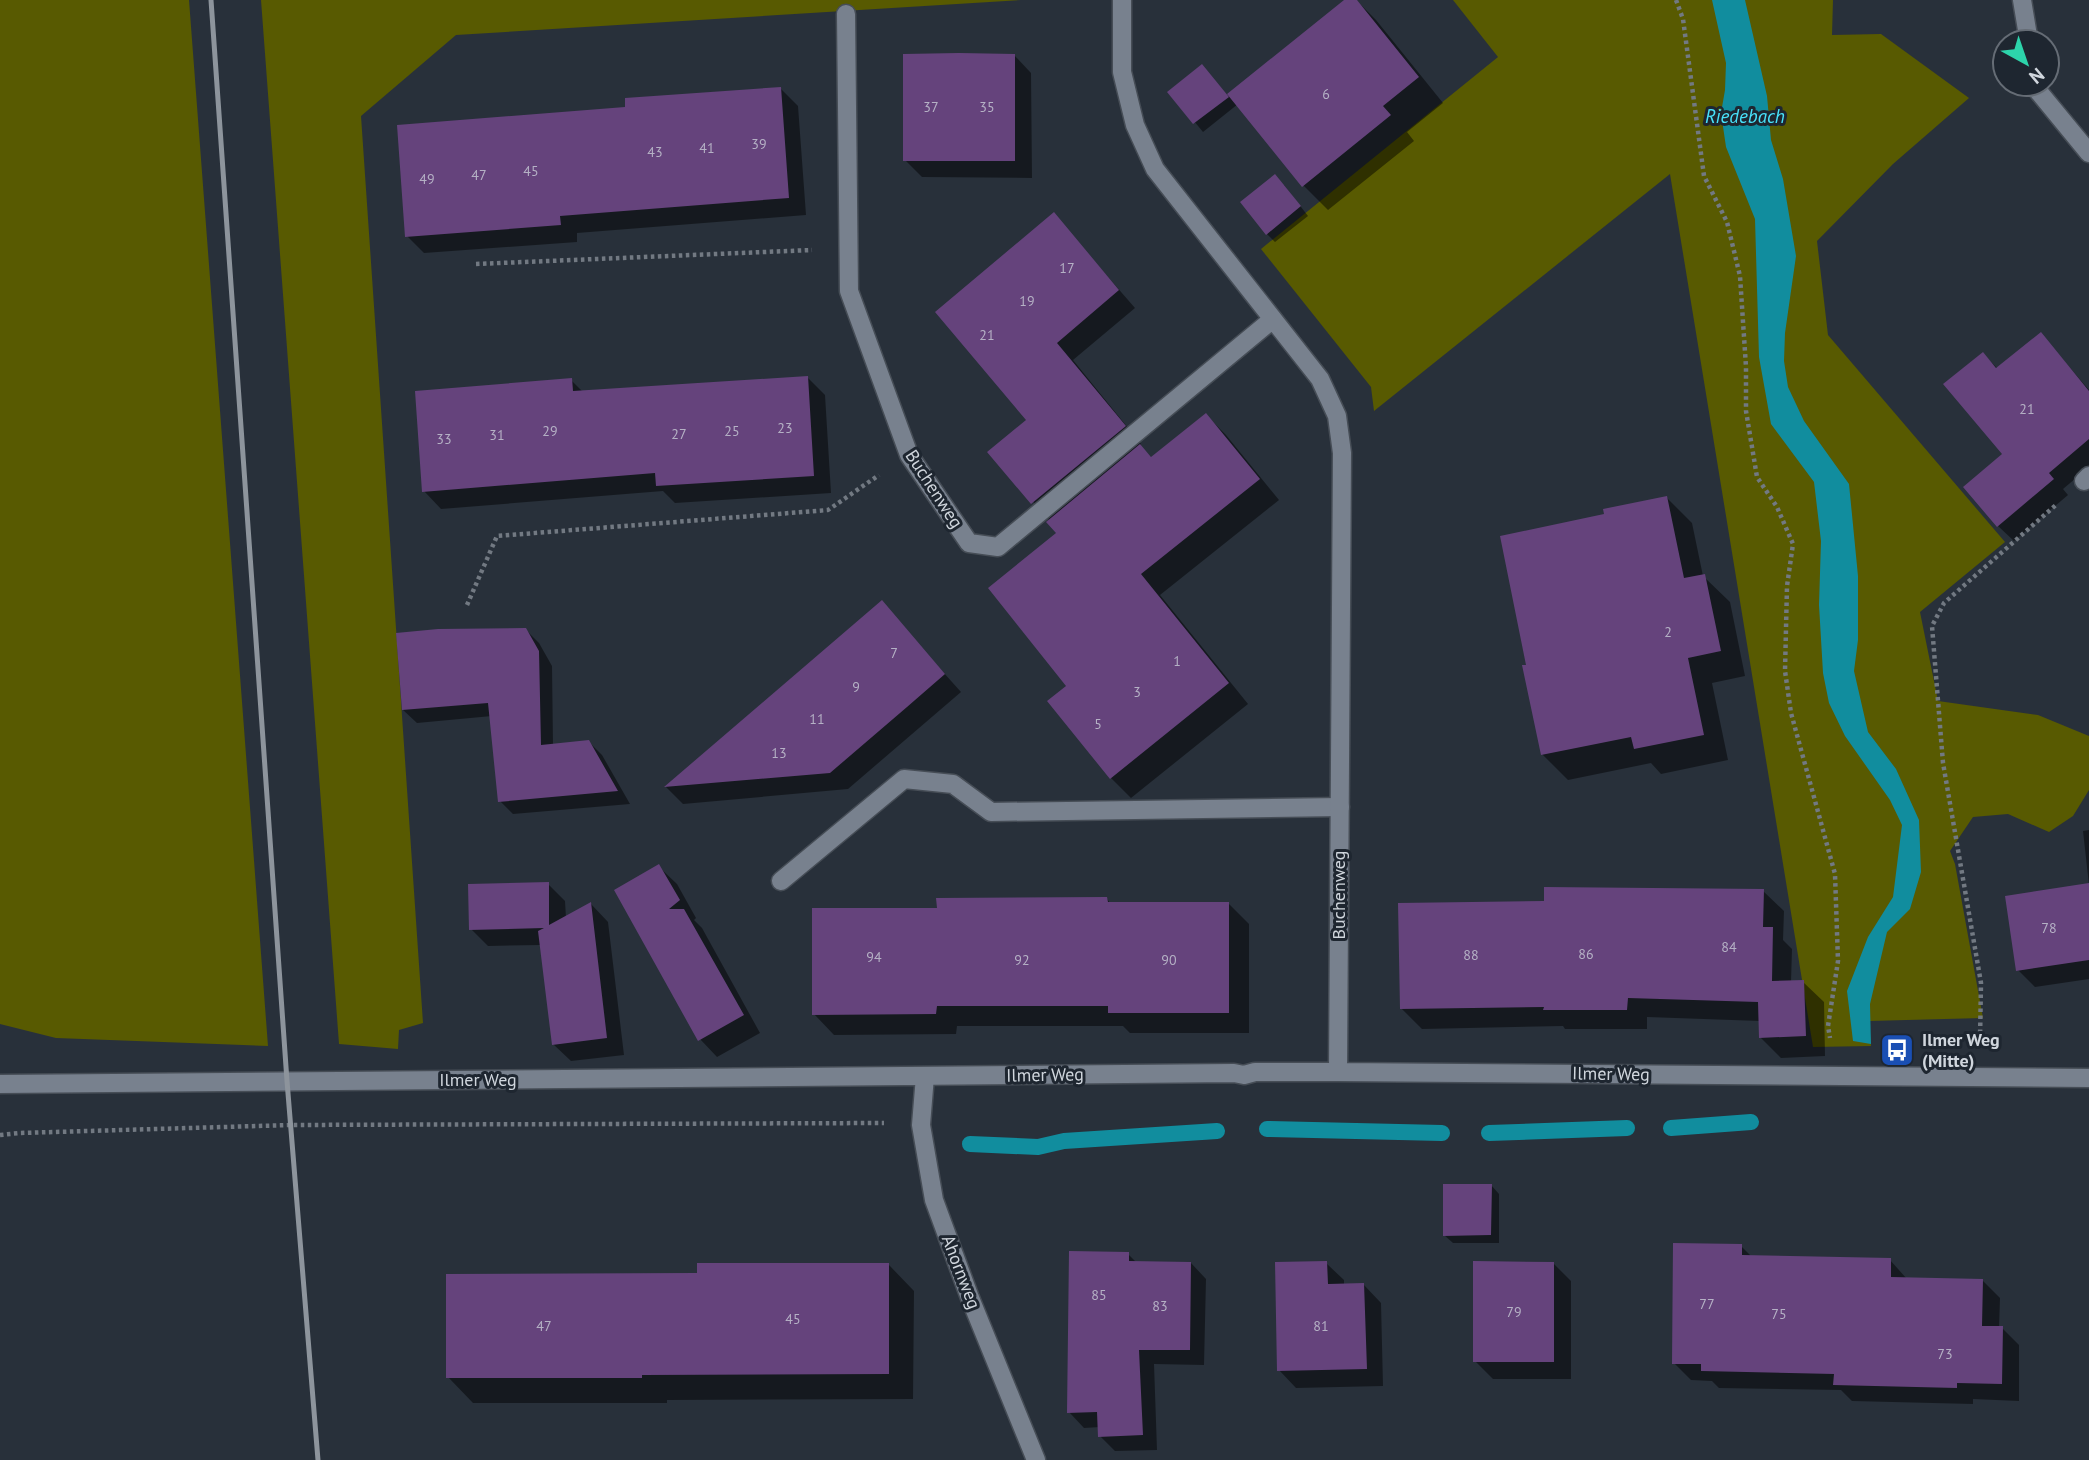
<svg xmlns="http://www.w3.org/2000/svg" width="2089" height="1460" viewBox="0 0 2089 1460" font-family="'PT Sans',sans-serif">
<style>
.green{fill:#585a01}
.water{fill:#118d9e}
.shadow{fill:#0007}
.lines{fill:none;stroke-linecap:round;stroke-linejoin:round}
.stream{stroke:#118d9e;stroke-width:16}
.building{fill:#65437c}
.lane-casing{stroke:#464d56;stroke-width:21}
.street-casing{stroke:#464d56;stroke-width:21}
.path{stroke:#727982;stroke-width:4.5;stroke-dasharray:3.5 3.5;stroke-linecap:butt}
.lane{stroke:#78818e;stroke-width:18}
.street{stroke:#78818e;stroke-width:18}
.rail{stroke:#8d949c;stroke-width:5}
.labels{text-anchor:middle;stroke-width:6;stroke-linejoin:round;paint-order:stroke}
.number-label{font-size:14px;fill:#b5b1c5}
.street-label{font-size:18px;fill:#d0d6dd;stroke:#1e2630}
.poi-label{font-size:18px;font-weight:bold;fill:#d0d6dd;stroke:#1e2630;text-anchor:start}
.water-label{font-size:19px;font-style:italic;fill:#48e2fa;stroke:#1e2630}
</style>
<rect width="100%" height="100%" fill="#28303a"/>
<path class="green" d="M 0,0 L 189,0 L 268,1046 L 56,1038 L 0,1024 Z
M 261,0 L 1021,0 L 456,35 L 361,116 L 423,1023 L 399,1030 L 398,1049 L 339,1044 Z
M 1453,0 L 1833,0 L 1832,35 L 1881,34 L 1969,98 L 1893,164 L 1817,241 L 1828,335 L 2005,542 L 1920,612 L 1938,701 L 2038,715 L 2089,736 L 2089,790 L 2073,816 L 2049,832 L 2008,814 L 1973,817 L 1950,851 L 1955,864 L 1983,1018 L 1869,1021 L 1871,1046 L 1813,1047 L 1670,174 L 1374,411 L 1371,387 L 1261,249 L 1498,57 Z"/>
<path class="water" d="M 1712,0 L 1745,0 L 1767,96 L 1771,140 L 1783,179 L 1796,256 L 1785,333 L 1784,361 L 1788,387 L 1804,421 L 1849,484 L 1858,576 L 1858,640 L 1854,671 L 1868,732 L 1896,769 L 1919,820 L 1921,872 L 1910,909 L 1887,932 L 1870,1004 L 1871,1044 L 1853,1041 L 1847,991 L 1868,937 L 1893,897 L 1902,825 L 1890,800 L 1845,736 L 1829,703 L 1823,673 L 1819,605 L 1821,541 L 1814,482 L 1771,424 L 1759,357 L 1755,219 L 1726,147 L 1721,113 L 1725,90 L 1726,63 Z"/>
<path class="shadow" d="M 1347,0 L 1356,0 L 1376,20 L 1443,103 L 1407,132 L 1414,141 L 1328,210 L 1304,186 L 1238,104 L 1203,132 L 1170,92 L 1202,66 L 1228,96 Z
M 1014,55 L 1031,73 L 1032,178 L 922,177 L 905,160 Z
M 780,88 L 798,106 L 806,215 L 577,233 L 577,242 L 424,253 L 407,236 L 627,108 Z
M 1284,185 L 1308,216 L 1275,242 L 1267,234 Z
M 1054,215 L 1135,308 L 1073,360 L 1141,444 L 1139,446 L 1152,458 L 1206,415 L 1226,435 L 1279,500 L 1160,595 L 1248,704 L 1131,798 L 1111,778 L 1068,686 L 1058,534 L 1050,521 L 990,452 L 1028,420 Z
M 2041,334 L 2089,390 L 2089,467 L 2063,489 L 2068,495 L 2014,541 L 1998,526 L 2005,455 L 1983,354 L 1998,369 Z
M 807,377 L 825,395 L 831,493 L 675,503 L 663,491 L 441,509 L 424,491 L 571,380 L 583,392 Z
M 1667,498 L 1692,523 L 1703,576 L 1730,602 L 1745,676 L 1712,683 L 1728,760 L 1661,774 L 1651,763 L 1568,780 L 1542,754 L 1528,666 L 1606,516 Z
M 881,603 L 961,692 L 848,789 L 683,804 L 666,787 Z
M 526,630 L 539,643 L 552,666 L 553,745 L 589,742 L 602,755 L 630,804 L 513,814 L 500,801 L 492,716 L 417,723 L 403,710 Z
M 2089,830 L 2089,979 L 2035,987 L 2018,970 L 2089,885 L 2083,831 Z
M 659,867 L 677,884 L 696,918 L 694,920 L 702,928 L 760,1033 L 717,1057 L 700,1039 L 616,890 Z
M 548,884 L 565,901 L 566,918 L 591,904 L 608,922 L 624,1055 L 571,1061 L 553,1044 L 541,945 L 488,946 L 471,929 Z
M 1763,891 L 1784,911 L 1783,940 L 1792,949 L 1791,982 L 1803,982 L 1824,1002 L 1825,1056 L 1781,1058 L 1761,1038 L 1760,1021 L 1647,1017 L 1647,1029 L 1565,1029 L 1563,1026 L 1422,1029 L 1401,1008 L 1546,903 Z
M 1107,899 L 1111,904 L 1228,903 L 1249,924 L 1249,1033 L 1130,1033 L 1123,1026 L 957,1026 L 956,1034 L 834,1035 L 814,1014 L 938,909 Z
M 1491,1185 L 1499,1194 L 1499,1243 L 1453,1243 L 1444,1235 Z
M 1741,1246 L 1752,1257 L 1890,1260 L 1907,1279 L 1983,1281 L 2000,1298 L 1999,1328 L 2002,1328 L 2019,1345 L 2019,1401 L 1973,1399 L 1973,1404 L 1852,1401 L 1841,1390 L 1719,1388 L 1712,1381 L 1691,1380 L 1674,1363 Z
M 1128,1254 L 1137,1263 L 1191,1263 L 1206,1279 L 1204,1365 L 1154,1364 L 1157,1450 L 1115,1451 L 1100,1436 L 1100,1427 L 1084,1428 L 1069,1412 Z
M 1326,1263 L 1344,1280 L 1344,1285 L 1364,1285 L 1381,1303 L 1383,1386 L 1296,1388 L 1279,1370 Z
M 1553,1263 L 1571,1281 L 1571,1379 L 1493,1379 L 1475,1361 Z
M 889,1265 L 914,1291 L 913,1399 L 667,1400 L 667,1403 L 473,1403 L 448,1377 L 699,1274 Z"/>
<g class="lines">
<path class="stream" d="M 1671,1128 L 1751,1122
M 1267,1129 L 1442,1133
M 1489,1133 L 1627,1128
M 970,1144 L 1038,1147 L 1064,1141 L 1217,1131"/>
</g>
<path class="building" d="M 1344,0 L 1357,0 L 1419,77 L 1383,106 L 1391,115 L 1302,187 L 1227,94 Z
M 959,53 L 1015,54 L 1015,161 L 903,161 L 903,54 Z
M 1202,64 L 1229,97 L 1193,124 L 1167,92 Z
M 781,87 L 789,198 L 560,216 L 561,225 L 405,237 L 397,125 L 625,107 L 625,98 Z
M 1275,174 L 1301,206 L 1266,235 L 1240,202 Z
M 1054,212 L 1119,290 L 1057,343 L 1126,426 L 1031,504 L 987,452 L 1026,420 L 935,312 Z
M 2041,332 L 2089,391 L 2089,439 L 2049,473 L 2054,479 L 1997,527 L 1963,487 L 2002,454 L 1943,384 L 1983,352 L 1996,368 Z
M 808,376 L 814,476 L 656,486 L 655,473 L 422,492 L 415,391 L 572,378 L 573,391 Z
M 1206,413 L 1260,479 L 1141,574 L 1229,683 L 1110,779 L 1047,701 L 1066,686 L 988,588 L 1056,533 L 1046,522 L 1140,444 L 1151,457 Z
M 1667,496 L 1684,578 L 1705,574 L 1721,651 L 1688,658 L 1704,735 L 1634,749 L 1631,737 L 1541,755 L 1522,665 L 1526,665 L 1500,536 L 1604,514 L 1603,509 Z
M 882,600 L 945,674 L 907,707 L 830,773 L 664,787 Z
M 526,628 L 539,651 L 541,745 L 589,740 L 618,791 L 498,802 L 488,703 L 402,710 L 396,633 L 438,629 Z
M 659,864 L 680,900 L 669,909 L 684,909 L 744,1015 L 698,1041 L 614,890 Z
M 549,882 L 549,925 L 591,902 L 607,1038 L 552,1045 L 538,931 L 544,928 L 469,930 L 468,884 Z
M 2089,883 L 2089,960 L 2016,971 L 2005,896 Z
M 1544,887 L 1764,889 L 1763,927 L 1773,927 L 1772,981 L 1804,980 L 1806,1036 L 1759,1038 L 1758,1002 L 1628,998 L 1627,1010 L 1543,1010 L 1544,1007 L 1400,1009 L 1398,903 L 1544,901 Z
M 1107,897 L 1108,902 L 1229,902 L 1229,1013 L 1108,1013 L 1108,1006 L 937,1006 L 936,1014 L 812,1015 L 812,908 L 937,908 L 936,898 Z
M 1443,1184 L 1492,1184 L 1491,1235 L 1443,1236 Z
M 1673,1243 L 1742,1244 L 1742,1255 L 1891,1258 L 1891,1277 L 1983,1279 L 1982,1326 L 2003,1326 L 2002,1384 L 1957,1383 L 1957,1388 L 1833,1385 L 1834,1374 L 1701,1371 L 1701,1364 L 1672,1364 Z
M 1069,1251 L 1129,1252 L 1129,1261 L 1191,1262 L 1190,1350 L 1139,1350 L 1143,1435 L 1098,1437 L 1097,1412 L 1067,1413 Z
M 1327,1261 L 1328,1284 L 1364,1283 L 1367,1369 L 1277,1371 L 1275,1262 Z
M 1473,1261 L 1554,1262 L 1554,1362 L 1473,1362 Z
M 697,1263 L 889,1263 L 889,1374 L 642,1375 L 642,1378 L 446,1378 L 446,1274 L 697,1273 Z"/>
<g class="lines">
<g class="lane-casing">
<path id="lane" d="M 781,881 L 904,779 L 953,784 L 991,812 L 1340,807"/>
</g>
<g class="street-casing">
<path id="street" d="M 1122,0 L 1122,72 L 1135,125 L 1155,169 L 1320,379 L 1337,416 L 1342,453 L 1338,1072
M 2022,0 L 2029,42
M 846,14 L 849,291 L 909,455 L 969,543 L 998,547 L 1273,319
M 2037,84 L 2038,91 L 2089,153
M 2084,481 L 2089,476
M 925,1076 L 921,1125 L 934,1200 L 970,1298 L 1036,1460
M 0,1084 L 1234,1073 L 1244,1075 L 1255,1072 L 1338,1072 L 2089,1078"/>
</g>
<path class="path" d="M 1676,0 L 1683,19 L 1704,176 L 1727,222 L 1740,276 L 1746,367 L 1746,411 L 1757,477 L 1777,507 L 1793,544 L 1787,586 L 1785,671 L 1791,713 L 1835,874 L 1838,961 L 1828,1026 L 1830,1038
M 476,264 L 812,250
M 467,605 L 497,536 L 828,510 L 879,475
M 1980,1040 L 1981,983 L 1943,763 L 1932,626 L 1944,603 L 2057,504
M 0,1135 L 20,1133 L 291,1125 L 884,1123"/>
<use href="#lane" class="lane"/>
<use href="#street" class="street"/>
<path class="rail" d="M 211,0 L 287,1081 L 318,1460"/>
</g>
<defs>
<g id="bus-square" transform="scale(1.75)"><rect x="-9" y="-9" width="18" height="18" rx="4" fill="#1a4fb4" stroke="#1e2630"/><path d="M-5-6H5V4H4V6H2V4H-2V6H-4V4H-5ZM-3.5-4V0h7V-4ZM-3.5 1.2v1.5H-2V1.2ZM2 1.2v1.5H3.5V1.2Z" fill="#fff"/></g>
</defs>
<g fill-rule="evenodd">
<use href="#bus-square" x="1897" y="1050"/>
</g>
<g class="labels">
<g class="number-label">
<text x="1326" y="99">6</text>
<text x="931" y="112">37</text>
<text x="987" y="112">35</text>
<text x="759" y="149">39</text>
<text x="707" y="153">41</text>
<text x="655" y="157">43</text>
<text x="531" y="176">45</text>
<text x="479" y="180">47</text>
<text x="427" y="184">49</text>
<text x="1067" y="273">17</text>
<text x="1027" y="306">19</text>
<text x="987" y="340">21</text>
<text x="2027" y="414">21</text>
<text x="785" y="433">23</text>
<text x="550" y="436">29</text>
<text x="732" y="436">25</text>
<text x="679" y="439">27</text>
<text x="497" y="440">31</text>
<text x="444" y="444">33</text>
<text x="1668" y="637">2</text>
<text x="894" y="658">7</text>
<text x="1177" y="666">1</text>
<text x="856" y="692">9</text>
<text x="1137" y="697">3</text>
<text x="817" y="724">11</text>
<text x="1098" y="729">5</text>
<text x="779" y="758">13</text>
<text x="2049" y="933">78</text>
<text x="1729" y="952">84</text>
<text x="1586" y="959">86</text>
<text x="1471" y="960">88</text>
<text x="874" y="962">94</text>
<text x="1022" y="965">92</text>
<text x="1169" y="965">90</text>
<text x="1099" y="1300">85</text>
<text x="1707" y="1309">77</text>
<text x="1160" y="1311">83</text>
<text x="1514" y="1317">79</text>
<text x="1779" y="1319">75</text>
<text x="793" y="1324">45</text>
<text x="544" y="1331">47</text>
<text x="1321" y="1331">81</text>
<text x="1945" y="1359">73</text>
</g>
<g class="street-label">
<text transform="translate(934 489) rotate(57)" y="6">Buchenweg</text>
<text transform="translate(1339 895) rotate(-90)" y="6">Buchenweg</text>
<text transform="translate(1611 1074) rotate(1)" y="6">Ilmer Weg</text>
<text transform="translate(1045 1075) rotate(-1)" y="6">Ilmer Weg</text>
<text x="478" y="1086">Ilmer Weg</text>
<text transform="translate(961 1272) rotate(69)" y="6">Ahornweg</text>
</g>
<g class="poi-label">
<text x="1922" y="1046">Ilmer Weg<tspan x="1922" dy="21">(Mitte)</tspan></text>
</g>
<g class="water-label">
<text x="1745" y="123">Riedebach</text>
</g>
</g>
<g transform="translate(2026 63) rotate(140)"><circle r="33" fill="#1e2630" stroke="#656c75" stroke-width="2"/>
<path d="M0-5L12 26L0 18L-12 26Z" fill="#2dd4ab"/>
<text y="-10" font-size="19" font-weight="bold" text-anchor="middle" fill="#d0d6dd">N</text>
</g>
</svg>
